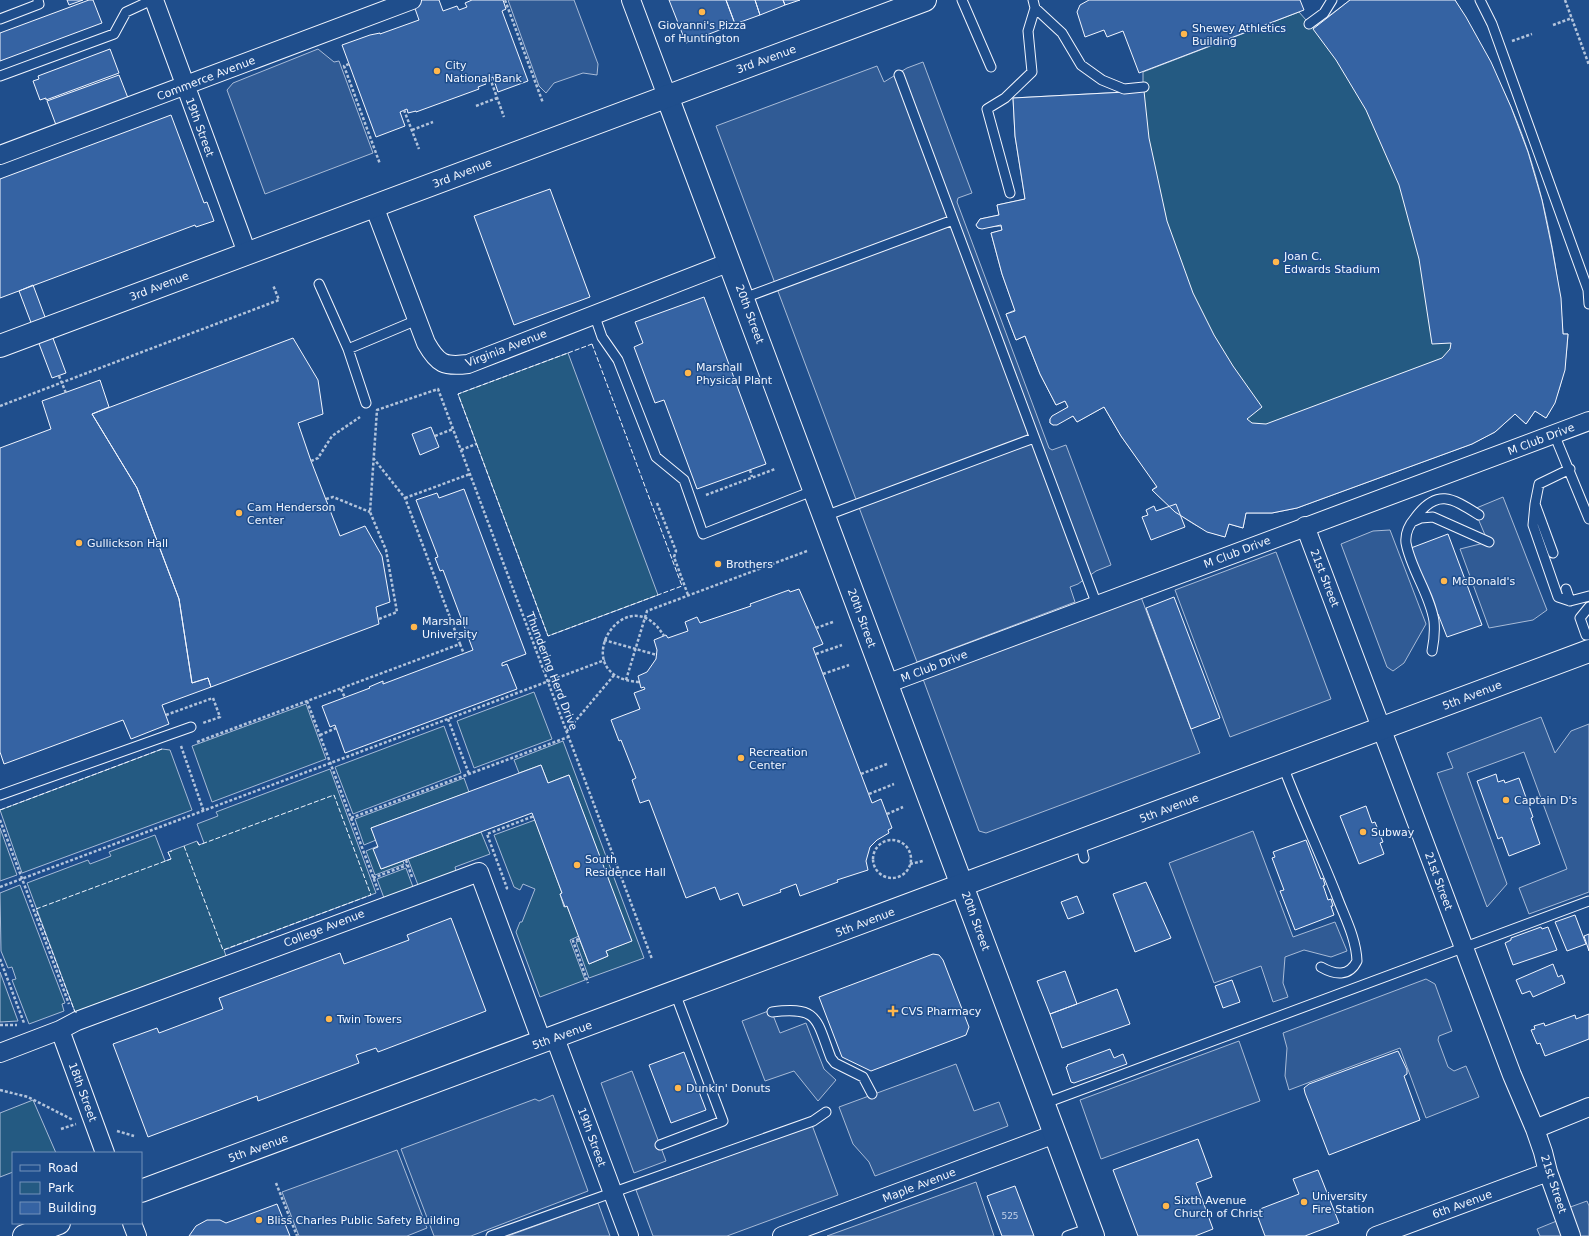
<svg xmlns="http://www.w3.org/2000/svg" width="1589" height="1236" viewBox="0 0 1589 1236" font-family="'DejaVu Sans',sans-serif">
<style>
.green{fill:#245a82;stroke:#a8bbd7}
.parking{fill:#305b95;stroke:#a8bbd7}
.building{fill:#3563a3;stroke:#f2f6ff}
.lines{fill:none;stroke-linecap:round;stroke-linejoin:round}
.lane-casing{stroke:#f2f6ff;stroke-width:11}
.street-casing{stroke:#f2f6ff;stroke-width:20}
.secondary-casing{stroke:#f2f6ff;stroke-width:24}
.primary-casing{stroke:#f2f6ff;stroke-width:24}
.path{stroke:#b3c4dc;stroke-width:2.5;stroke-dasharray:3 2;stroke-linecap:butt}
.lane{stroke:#1f4e8c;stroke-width:9}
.street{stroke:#1f4e8c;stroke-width:18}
.secondary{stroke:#1f4e8c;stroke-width:22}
.primary{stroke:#1f4e8c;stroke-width:22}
.fence{stroke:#f2f6ff;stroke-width:1;stroke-dasharray:5 2;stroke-linecap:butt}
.poi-dot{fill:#ffb74d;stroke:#1f4e8c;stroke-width:1.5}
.labels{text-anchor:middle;stroke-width:3;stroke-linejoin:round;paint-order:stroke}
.number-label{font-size:9px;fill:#c3d1e8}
.poi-label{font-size:11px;fill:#f2f6ff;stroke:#1f4e8c;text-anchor:start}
.street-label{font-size:11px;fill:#f2f6ff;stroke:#1f4e8c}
</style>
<rect width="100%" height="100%" fill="#1f4e8c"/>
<path class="green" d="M 1350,0 L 1455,0 C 1473,35 1495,71 1511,107 C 1541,175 1558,260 1563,334 L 1568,334 C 1566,364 1562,392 1546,418 L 1535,411 L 1526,424 L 1515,414 L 1495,432 L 1472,444 L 1297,508 L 1272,513 L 1246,513 L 1243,528 L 1229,524 L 1225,537 C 1194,529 1175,512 1152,490 L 1157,486 L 1121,436 L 1104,407 L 1077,422 L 1073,416 L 1053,425 L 1050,423 L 1050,419 L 1068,407 L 1065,401 L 1056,405 L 1040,374 L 1025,336 L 1016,340 L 1006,314 L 1015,310 L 1002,274 L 991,233 L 1002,230 L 1001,226 L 978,228 L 976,225 L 980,219 L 999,215 L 997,205 L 1025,199 L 1015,136 L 1013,98 L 1143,91 L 1143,72 L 1299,12 L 1313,28 Z
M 568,353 L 658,595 L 548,636 L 458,394 Z
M 534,692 L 552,739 L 474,768 L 457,721 Z
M 306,704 L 326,759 L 212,802 L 192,746 Z
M 444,726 L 461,773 L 353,814 L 335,767 Z
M 563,741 L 644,958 L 589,978 L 576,942 L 580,941 L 589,964 L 608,956 L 606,951 L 631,941 L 569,775 L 548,783 L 541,765 L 519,773 L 514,760 Z
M 162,749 L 170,750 L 192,810 L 22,873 L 0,810 Z
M 330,769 L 376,893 L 224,950 L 226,956 L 75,1012 L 27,883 L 88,860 L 90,864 L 111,856 L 109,852 L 155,835 L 165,861 L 171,859 L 168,852 L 197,841 L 199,845 L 204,843 L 197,824 L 218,816 L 216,812 Z
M 464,778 L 469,792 L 371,828 L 376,840 L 364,845 L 355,819 Z
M 535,820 L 562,893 L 560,894 L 564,907 L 567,906 L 579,936 L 570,940 L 585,980 L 540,997 L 516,932 L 520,922 L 522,922 L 535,889 L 523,884 L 520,890 L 514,887 L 494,835 Z
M 0,828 L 17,875 L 0,881 Z
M 481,832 L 490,854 L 455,867 L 456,871 L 418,885 L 408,859 Z
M 378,846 L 374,849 L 381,869 L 403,861 L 404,864 L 375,875 L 366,851 Z
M 406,868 L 413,887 L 384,898 L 377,879 Z
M 20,885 L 65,1003 L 62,1004 L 64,1011 L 29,1024 L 12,980 L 16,979 L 12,967 L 8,968 L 1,951 L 0,893 Z
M 0,972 L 18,1021 L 0,1022 Z
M 33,1100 L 56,1153 L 13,1153 L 13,1172 L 0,1177 L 0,1113 Z"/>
<path class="parking" d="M 508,0 L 574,0 L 598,64 L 597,75 L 583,73 L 554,83 L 546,93 L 539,86 Z
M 318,49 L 334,62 L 339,61 L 373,153 L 265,194 L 227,90 L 233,83 Z
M 923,62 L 972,193 L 958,198 L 957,202 L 1049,448 L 1052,450 L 1066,445 L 1111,565 L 1096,571 L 1078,584 L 1070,587 L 1075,602 L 917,662 L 716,126 L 877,66 L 884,82 L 907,68 Z
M 1503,497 L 1547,610 L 1533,620 L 1489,628 L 1460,549 L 1488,542 L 1474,509 Z
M 1390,530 L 1426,624 L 1404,663 L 1393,671 L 1387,667 L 1341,544 L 1373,531 Z
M 1276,552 L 1331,699 L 1230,737 L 1175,590 Z
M 1141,597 L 1200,753 L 986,833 L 979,831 L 923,679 Z
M 1541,717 L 1555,753 L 1571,731 L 1589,724 L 1589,892 L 1529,914 L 1519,888 L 1567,869 L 1524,752 L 1467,773 L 1507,884 L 1487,907 L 1437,773 L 1453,768 L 1447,753 Z
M 1253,831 L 1293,937 L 1335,922 L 1347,951 L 1331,957 L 1304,950 L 1285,957 L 1283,983 L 1288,997 L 1273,1002 L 1261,966 L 1214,983 L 1169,863 Z
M 1426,979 L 1435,984 L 1452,1031 L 1439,1036 L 1438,1040 L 1448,1067 L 1454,1071 L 1466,1066 L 1479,1097 L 1426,1118 L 1400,1048 L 1289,1090 L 1285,1076 L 1287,1048 L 1283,1033 Z
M 771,1010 L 780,1033 L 806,1023 L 824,1069 L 836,1080 L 818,1101 L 794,1071 L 765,1081 L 742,1021 Z
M 1239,1041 L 1260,1101 L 1101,1159 L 1080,1100 Z
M 956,1064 L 974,1111 L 999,1102 L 1008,1126 L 875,1176 L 869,1162 L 853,1144 L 839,1107 Z
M 632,1071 L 666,1161 L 634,1173 L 601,1083 Z
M 553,1095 L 588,1191 L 471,1236 L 434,1236 L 401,1149 L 535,1099 L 539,1101 Z
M 812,1125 L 838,1195 L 727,1236 L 653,1236 L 636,1190 Z
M 397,1150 L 427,1228 L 407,1236 L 299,1236 L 282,1192 Z
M 976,1182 L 994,1236 L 827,1236 Z
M 1587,1201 L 1589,1206 L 1589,1236 L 1540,1236 L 1537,1229 L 1564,1218 L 1562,1210 Z
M 598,1203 L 610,1236 L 508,1236 Z"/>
<path class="building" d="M 67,0 L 83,0 L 69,5 Z
M 89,0 L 93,0 L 102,23 L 0,61 L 0,33 Z
M 412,0 L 439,0 L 443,11 L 457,6 L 459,10 L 467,7 L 465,3 L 472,0 L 503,0 L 506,9 L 502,11 L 528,81 L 498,92 L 493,77 L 484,81 L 486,84 L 478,87 L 479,89 L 416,112 L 416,111 L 408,113 L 407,109 L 400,112 L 405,126 L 376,137 L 342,45 L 370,35 L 380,33 L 380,34 L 419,20 Z
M 669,0 L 726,0 L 735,24 L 686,43 Z
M 726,0 L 755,0 L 760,15 L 735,24 Z
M 755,0 L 783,0 L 785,5 L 760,15 Z
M 783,0 L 800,0 L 785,5 Z
M 1089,0 L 1300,0 L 1304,10 L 1139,73 L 1123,31 L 1107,37 L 1104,30 L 1085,37 L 1077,12 L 1080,5 Z
M 1350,0 L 1455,0 L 1466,17 L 1491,62 L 1511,107 L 1528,152 L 1542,200 L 1552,248 L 1561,298 L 1563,334 L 1568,334 L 1565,370 L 1555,403 L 1546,418 L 1535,411 L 1526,424 L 1515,414 L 1495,432 L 1472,444 L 1297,508 L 1272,513 L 1246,513 L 1243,528 L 1229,524 L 1225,537 L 1207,532 L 1175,512 L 1152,490 L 1157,487 L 1121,436 L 1104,407 L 1077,422 L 1073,416 L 1057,425 L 1053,425 L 1050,423 L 1050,419 L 1052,416 L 1068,407 L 1065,401 L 1056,405 L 1040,374 L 1025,336 L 1016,340 L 1006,314 L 1015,311 L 1002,274 L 991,233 L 1002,230 L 1001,225 L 982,229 L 978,228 L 976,225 L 980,219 L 999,215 L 997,205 L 1025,199 L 1015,136 L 1013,98 L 1144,91 L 1149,138 L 1167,221 L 1193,293 L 1214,335 L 1233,366 L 1262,407 L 1247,419 L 1252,423 L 1266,424 L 1442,358 L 1450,349 L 1451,343 L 1432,344 L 1419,259 L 1399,185 L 1366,110 L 1336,60 L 1313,29 Z
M 110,49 L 119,73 L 46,100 L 46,98 L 40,100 L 33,81 L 39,79 L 38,76 Z
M 119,75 L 128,98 L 56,125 L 47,101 Z
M 171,115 L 204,203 L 207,202 L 214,221 L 196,227 L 195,225 L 0,298 L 0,179 Z
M 550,189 L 590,297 L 514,325 L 474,216 Z
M 33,285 L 66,373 L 52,378 L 19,291 Z
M 704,297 L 766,464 L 697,489 L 664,400 L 655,403 L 634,347 L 643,343 L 635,322 Z
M 293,338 L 318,380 L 323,414 L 298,423 L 311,461 L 340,536 L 365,526 L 382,556 L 390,602 L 376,607 L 379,624 L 211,687 L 208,678 L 192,683 L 179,599 L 137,488 L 92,414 Z
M 100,380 L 109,407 L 92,414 L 137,488 L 179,599 L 192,683 L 208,678 L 211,687 L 162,705 L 169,724 L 131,739 L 123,720 L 4,764 L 0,752 L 0,448 L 51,429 L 42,401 Z
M 431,427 L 439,447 L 420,455 L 412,434 Z
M 464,489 L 526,654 L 502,663 L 502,666 L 507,664 L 517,689 L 345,753 L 335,725 L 330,727 L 322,706 L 370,688 L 369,687 L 383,681 L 383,684 L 473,650 L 443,570 L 440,571 L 435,558 L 438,557 L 416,500 L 437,493 L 439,498 Z
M 1176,504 L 1185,527 L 1151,540 L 1142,517 L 1148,515 L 1146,510 L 1154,506 L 1156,511 Z
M 1448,534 L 1482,625 L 1447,637 L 1438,614 L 1436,614 L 1411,548 Z
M 799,589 L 823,644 L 813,648 L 872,803 L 881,799 L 892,828 L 888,830 L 889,833 L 877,840 L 870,847 L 866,861 L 868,870 L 837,880 L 838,882 L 800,896 L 796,884 L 780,890 L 781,892 L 743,906 L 738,893 L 720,900 L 715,887 L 686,898 L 649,800 L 640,803 L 632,780 L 636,778 L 621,740 L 619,741 L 611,720 L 640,709 L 634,693 L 645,689 L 644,687 L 641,688 L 638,676 L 647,672 L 656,659 L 657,650 L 654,640 L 666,635 L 668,638 L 688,631 L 685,622 L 697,617 L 700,623 L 751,606 L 750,604 L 789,590 L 790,592 Z
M 1174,597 L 1220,718 L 1191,729 L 1146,608 Z
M 541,765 L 548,783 L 569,775 L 632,941 L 606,951 L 608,956 L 589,964 L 567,906 L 565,907 L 560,894 L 562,893 L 532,813 L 381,869 L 373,849 L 378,847 L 371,828 Z
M 1496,774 L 1498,782 L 1504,780 L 1505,783 L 1519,778 L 1533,817 L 1531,818 L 1540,844 L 1509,856 L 1502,837 L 1498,839 L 1477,781 Z
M 1366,806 L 1372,823 L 1375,822 L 1383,842 L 1380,843 L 1384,854 L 1359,864 L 1340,816 Z
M 1306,840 L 1321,879 L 1323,878 L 1325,885 L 1323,886 L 1324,888 L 1328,900 L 1331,899 L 1333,906 L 1331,906 L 1334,915 L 1295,930 L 1280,891 L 1284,890 L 1272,858 L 1275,857 L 1273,852 Z
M 1146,882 L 1171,938 L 1135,952 L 1113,894 Z
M 1077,896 L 1084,913 L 1068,919 L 1061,902 Z
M 1575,915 L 1586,944 L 1567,951 L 1555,922 Z
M 451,918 L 486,1011 L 378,1052 L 376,1048 L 356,1055 L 359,1063 L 258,1101 L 257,1096 L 148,1137 L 113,1044 L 157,1028 L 159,1033 L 223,1009 L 219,998 L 340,953 L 344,964 L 409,940 L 407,935 Z
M 1541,927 L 1542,929 L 1548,927 L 1557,950 L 1513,965 L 1505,943 L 1511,940 L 1511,938 Z
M 1589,934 L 1589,951 L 1584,936 Z
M 933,954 L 939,955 L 943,960 L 969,1027 L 966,1035 L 871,1071 L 842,1057 L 819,997 Z
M 1553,964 L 1558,977 L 1562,975 L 1565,983 L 1533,997 L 1530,991 L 1522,994 L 1516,980 Z
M 1065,971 L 1077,1004 L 1050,1014 L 1037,981 Z
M 1232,980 L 1240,1002 L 1223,1008 L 1215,986 Z
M 1117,989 L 1130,1024 L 1062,1048 L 1050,1014 Z
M 1589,1014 L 1589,1039 L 1545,1056 L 1540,1043 L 1537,1044 L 1531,1030 L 1535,1029 L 1534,1026 L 1544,1023 L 1545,1026 L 1575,1015 L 1576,1019 Z
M 1110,1049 L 1114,1058 L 1123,1054 L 1127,1064 L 1074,1083 L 1071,1082 L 1066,1067 L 1068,1066 L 1067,1065 Z
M 1398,1051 L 1407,1070 L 1407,1074 L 1404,1076 L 1420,1120 L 1329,1155 L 1305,1093 L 1304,1088 L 1309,1084 Z
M 684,1052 L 706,1110 L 671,1123 L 649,1065 Z
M 1198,1139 L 1212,1177 L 1196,1183 L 1213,1229 L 1195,1236 L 1138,1236 L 1113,1170 Z
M 1318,1170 L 1339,1223 L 1305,1236 L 1265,1236 L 1256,1212 L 1260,1210 L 1260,1209 L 1299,1194 L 1293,1179 Z
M 1015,1186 L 1034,1236 L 1002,1236 L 987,1196 Z
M 277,1204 L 290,1236 L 189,1236 L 196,1226 L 207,1220 L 220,1220 L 226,1223 Z"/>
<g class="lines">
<g class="lane-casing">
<path id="lane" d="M 962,0 L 991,67
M 1480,0 L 1492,24 L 1588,290 L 1589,304
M 1035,8 L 1062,33 L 1081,65 L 1102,80 L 1124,89 L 1144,87
M 0,19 L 39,4 L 38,0
M 1309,24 L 1324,13 L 1332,0
M 899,75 L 1097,605
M 0,76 L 114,34 L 126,12 L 152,0
M 1010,193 L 987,109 L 1005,98 L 1032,72 L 1028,31 L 1035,8 L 1033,0
M 319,284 L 348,349 L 417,320
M 744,298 L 953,220
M 594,314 L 602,337 L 618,360 L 656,457 L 684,480 L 703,534 L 815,490
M 348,349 L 366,403
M 1554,434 L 1589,519
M 1535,504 L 1533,525 L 1558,597 L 1570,601
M 825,516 L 1034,438
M 1412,522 L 1421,518 L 1433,517 L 1489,542
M 1553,553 L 1535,504 L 1539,484 L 1570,469
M 1566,589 L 1570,601 L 1589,596
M 1589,607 L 1580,618 L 1586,635 L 1589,635
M 1432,651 C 1434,641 1435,631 1434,621 C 1430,594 1411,570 1406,543 C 1405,534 1409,525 1415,518 C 1437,488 1452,498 1479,515
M 1283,766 C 1299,809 1319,851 1336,894 C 1344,916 1356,937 1357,961 C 1349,977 1335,975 1321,967
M 0,795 L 191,727
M 1080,841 L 1084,858
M 772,1012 C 819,1006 816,1019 831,1058 L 835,1063 L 863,1077 L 872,1094
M 1043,1104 L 1589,901
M 660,1145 L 723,1121 L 675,993
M 491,1236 L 813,1121 L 826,1112
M 1067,1236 L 1090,1228"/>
</g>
<g class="street-casing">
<path id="street" d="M 154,0 L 247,253
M 631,0 L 667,96
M 0,155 L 412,0
M 374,206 L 426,343 C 438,364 444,367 468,364 L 730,262
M 1305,526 L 1512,1075 L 1535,1129 L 1543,1152 L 1548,1172 L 1571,1236
M 886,684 L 1589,421
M 60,1030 L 105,1153
M 555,1038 L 629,1236
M 0,1053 L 60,1030 L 77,1021 L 479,872 L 542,1042
M 1535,1129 L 1589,1107
M 132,1223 L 137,1236
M 782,1236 L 1055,1134
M 1376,1236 L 1548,1172"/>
</g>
<g class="secondary-casing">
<path id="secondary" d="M 667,96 L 1093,1236"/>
</g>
<g class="primary-casing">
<path id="primary" d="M 0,346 L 925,0
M 141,1191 L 1589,651
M 24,1236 L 59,1223"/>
</g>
<path class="path" d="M 505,0 L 543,103
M 1565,0 L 1589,65
M 1553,25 L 1572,18
M 1512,41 L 1532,34
M 349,64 L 344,66 L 380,164
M 490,78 L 504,117
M 476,106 L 497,98
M 404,110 L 419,149
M 412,130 L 433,122
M 59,376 L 66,393
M 0,406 L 279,300 L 273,285
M 435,436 L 453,429
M 461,450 L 476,444
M 311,461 L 318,458 L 332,436 L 360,417
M 750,470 L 752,477
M 706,495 L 775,469
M 405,498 L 470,474
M 326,499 L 333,497 L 370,512
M 657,503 L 676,551 L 674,557 L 688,595
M 379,619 L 397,612 L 386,550 L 370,512 L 377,410 L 438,389 L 652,959
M 816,628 L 833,622
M 604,640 L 657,655
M 460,644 L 464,654
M 816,654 L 842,645
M 823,674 L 849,665
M 626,680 L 647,611 L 807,551
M 639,682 C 562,677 626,573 664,636
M 341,689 L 345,698
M 307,701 L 378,890
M 166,715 L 213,698 L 220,717 L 203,723
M 448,719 L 469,774
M 567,731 L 615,674
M 320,735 L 336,728
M 197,742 L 460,644 L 405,498 L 374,459
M 181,746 L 204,812
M 861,774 L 887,764
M 869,794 L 894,784
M 887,814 L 903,807
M 351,818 L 568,737
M 0,820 L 69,1004
M873 859a19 19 0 1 1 38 0a19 19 0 1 1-38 0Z
M 406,860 L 412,877
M 910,864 L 923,861
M 373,878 L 407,865
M 0,887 L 605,660
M 506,889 L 507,888 L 487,834 L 534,816
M 579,939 L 573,941 L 588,983
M 0,959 L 24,1023
M 0,1025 L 17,1025
M 0,1090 L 28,1097 L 73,1120
M 61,1129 L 76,1124
M 117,1131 L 134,1136
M 276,1183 L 297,1236"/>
<use href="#lane" class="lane"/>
<use href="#street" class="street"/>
<use href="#secondary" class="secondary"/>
<use href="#primary" class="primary"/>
<path class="fence" d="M 592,344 L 682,586 L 548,636 L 458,394 Z
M 0,810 L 162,749
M 184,846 L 223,950 L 371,895 L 334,795 L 199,845 L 197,841
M 77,1012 L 75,1012 L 36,909 L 171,859 L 168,852 L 172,851"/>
</g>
<g class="poi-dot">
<circle cx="702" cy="12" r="4"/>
<circle cx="1184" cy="34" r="4"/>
<circle cx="437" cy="71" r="4"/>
<circle cx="1276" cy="262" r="4"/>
<circle cx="688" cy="373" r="4"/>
<circle cx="239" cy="513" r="4"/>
<circle cx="79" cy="543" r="4"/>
<circle cx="718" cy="564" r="4"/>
<circle cx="1444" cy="581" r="4"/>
<circle cx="414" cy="627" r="4"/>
<circle cx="741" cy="758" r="4"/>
<circle cx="1506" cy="800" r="4"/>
<circle cx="1363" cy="832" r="4"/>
<circle cx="577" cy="865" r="4"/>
<path d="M891 1005h4v4h4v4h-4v4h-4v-4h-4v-4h4z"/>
<circle cx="329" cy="1019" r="4"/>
<circle cx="678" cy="1088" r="4"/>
<circle cx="1304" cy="1202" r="4"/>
<circle cx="1166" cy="1206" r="4"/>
<circle cx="259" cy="1220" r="4"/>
</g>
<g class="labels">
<g class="number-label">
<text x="1010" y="1219">525</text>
</g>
<g class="poi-label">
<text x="702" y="29" text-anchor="middle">Giovanni's Pizza<tspan x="702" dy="13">of Huntington</tspan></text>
<text x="1192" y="32">Shewey Athletics<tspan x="1192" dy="13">Building</tspan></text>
<text x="445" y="69">City<tspan x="445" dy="13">National Bank</tspan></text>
<text x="1284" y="260">Joan C.<tspan x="1284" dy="13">Edwards Stadium</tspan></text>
<text x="696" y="371">Marshall<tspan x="696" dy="13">Physical Plant</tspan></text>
<text x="247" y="511">Cam Henderson<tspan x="247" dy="13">Center</tspan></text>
<text x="87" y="547">Gullickson Hall</text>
<text x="726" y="568">Brothers</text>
<text x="1452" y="585">McDonald's</text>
<text x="422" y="625">Marshall<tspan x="422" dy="13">University</tspan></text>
<text x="749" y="756">Recreation<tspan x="749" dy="13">Center</tspan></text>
<text x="1514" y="804">Captain D's</text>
<text x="1371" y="836">Subway</text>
<text x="585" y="863">South<tspan x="585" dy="13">Residence Hall</tspan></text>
<text x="901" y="1015">CVS Pharmacy</text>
<text x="337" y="1023">Twin Towers</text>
<text x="686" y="1092">Dunkin' Donuts</text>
<text x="1312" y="1200">University<tspan x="1312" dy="13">Fire Station</tspan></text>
<text x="1174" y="1204">Sixth Avenue<tspan x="1174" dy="13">Church of Christ</tspan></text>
<text x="267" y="1224">Bliss Charles Public Safety Building</text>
</g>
<g class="street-label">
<text transform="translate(766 59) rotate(-20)" y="4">3rd Avenue</text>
<text transform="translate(206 78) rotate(-21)" y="4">Commerce Avenue</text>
<text transform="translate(200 127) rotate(70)" y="4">19th Street</text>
<text transform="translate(462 173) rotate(-21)" y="4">3rd Avenue</text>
<text transform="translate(159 286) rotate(-21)" y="4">3rd Avenue</text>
<text transform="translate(750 314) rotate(70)" y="4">20th Street</text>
<text transform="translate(506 348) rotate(-21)" y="4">Virginia Avenue</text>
<text transform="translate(1541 439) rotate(-21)" y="4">M Club Drive</text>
<text transform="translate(1237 552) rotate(-21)" y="4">M Club Drive</text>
<text transform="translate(1325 578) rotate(69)" y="4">21st Street</text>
<text transform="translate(862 618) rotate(70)" y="4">20th Street</text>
<text transform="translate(934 666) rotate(-21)" y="4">M Club Drive</text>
<text transform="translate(552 671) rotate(69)" y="4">Thundering Herd Drive</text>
<text transform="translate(1472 695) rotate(-21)" y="4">5th Avenue</text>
<text transform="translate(1169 808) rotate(-21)" y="4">5th Avenue</text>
<text transform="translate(1439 881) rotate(70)" y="4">21st Street</text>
<text transform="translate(976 921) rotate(70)" y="4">20th Street</text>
<text transform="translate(865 922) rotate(-21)" y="4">5th Avenue</text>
<text transform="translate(324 928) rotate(-21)" y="4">College Avenue</text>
<text transform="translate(562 1035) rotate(-20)" y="4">5th Avenue</text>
<text transform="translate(83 1092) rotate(70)" y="4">18th Street</text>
<text transform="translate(592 1137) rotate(70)" y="4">19th Street</text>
<text transform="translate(258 1148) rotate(-20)" y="4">5th Avenue</text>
<text transform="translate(1554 1184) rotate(72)" y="4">21st Street</text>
<text transform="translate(919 1185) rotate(-21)" y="4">Maple Avenue</text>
<text transform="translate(1462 1204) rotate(-20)" y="4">6th Avenue</text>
</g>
</g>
<rect x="12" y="1152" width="130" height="72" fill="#1f4e8c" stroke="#7391ba"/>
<rect x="20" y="1165" width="20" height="6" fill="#1f4e8c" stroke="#7391ba"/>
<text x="48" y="1172" font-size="12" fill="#f2f6ff">Road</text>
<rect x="20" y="1182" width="20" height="12" fill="#245a82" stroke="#7391ba"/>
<text x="48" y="1192" font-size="12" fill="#f2f6ff">Park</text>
<rect x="20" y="1202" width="20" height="12" fill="#3563a3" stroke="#7391ba"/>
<text x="48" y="1212" font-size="12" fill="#f2f6ff">Building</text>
</svg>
